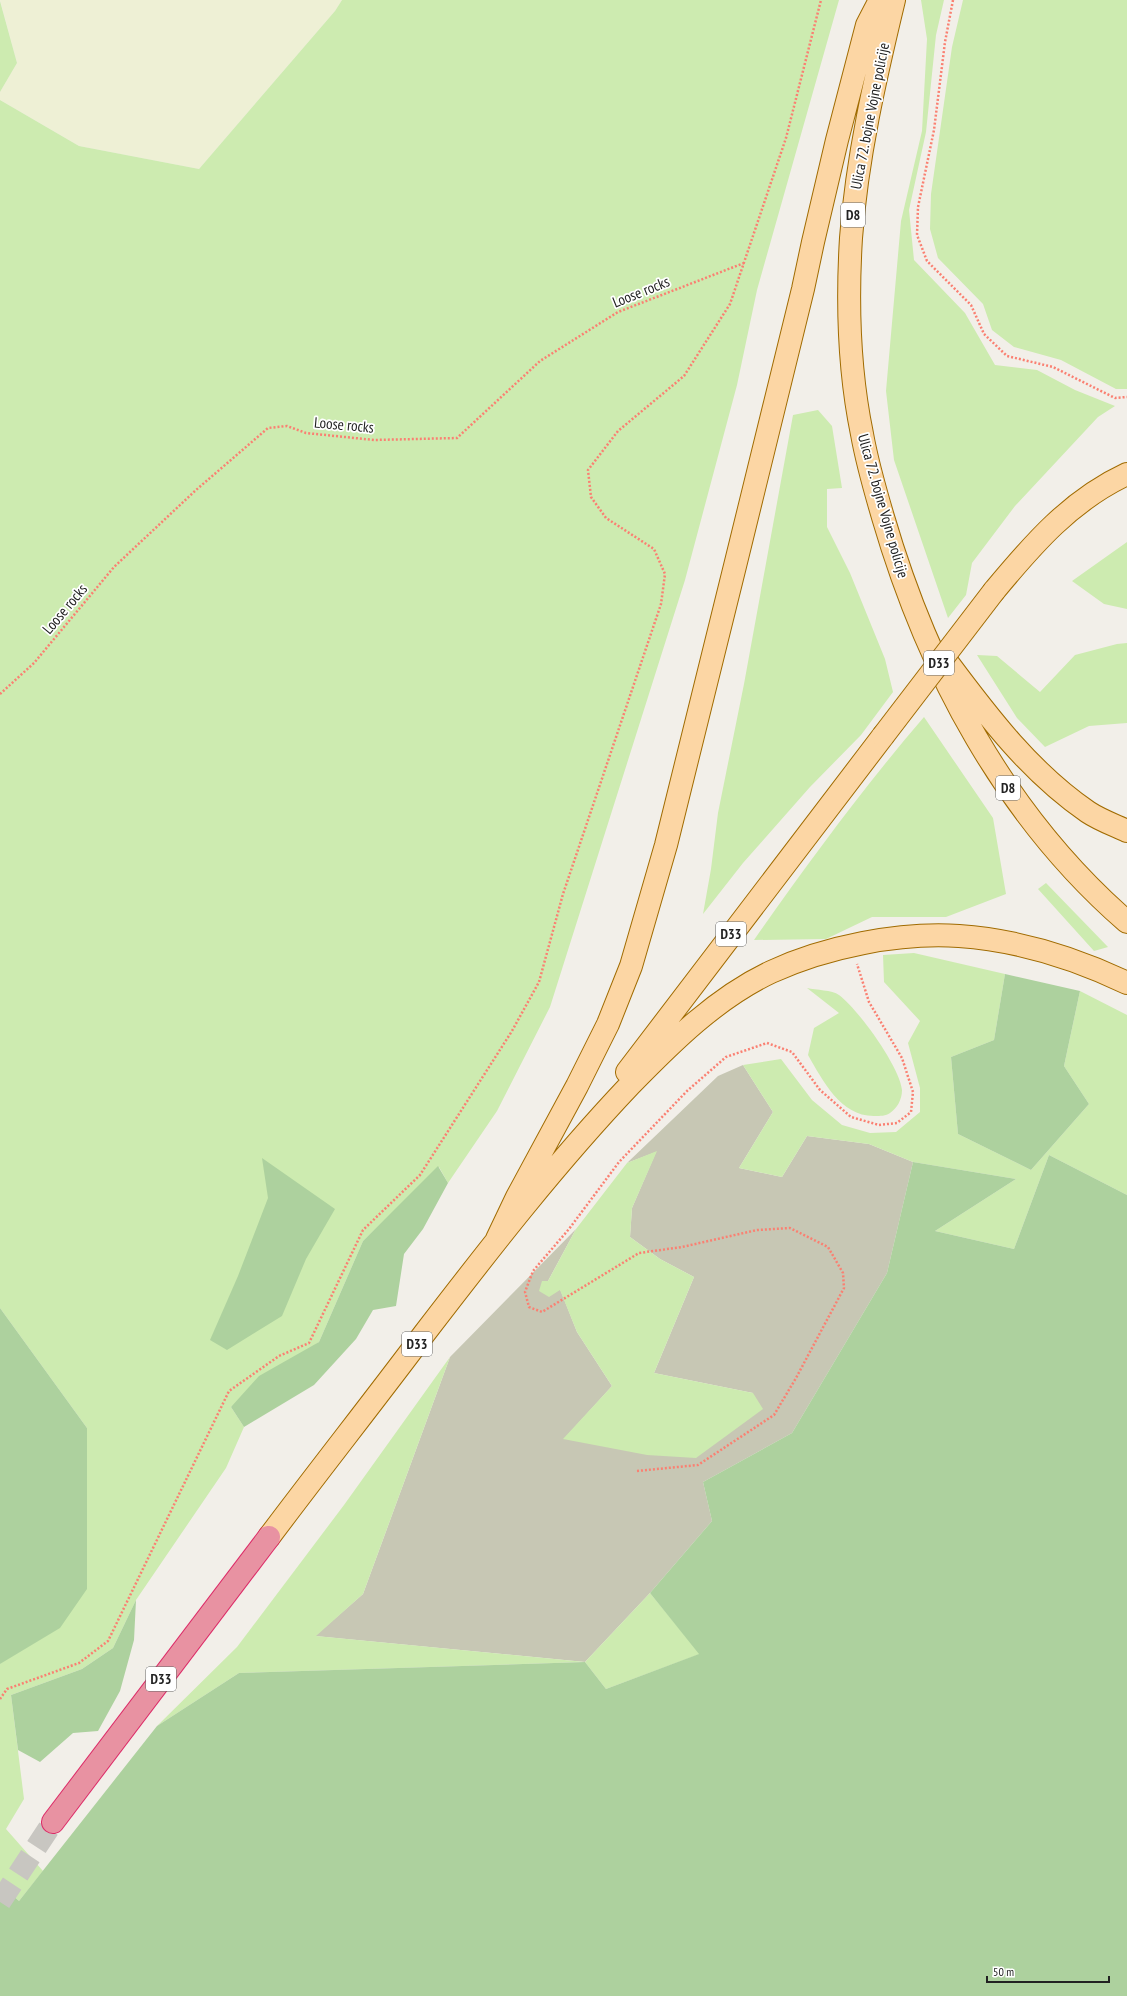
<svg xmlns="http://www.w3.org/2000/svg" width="1127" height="1996" viewBox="0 0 1127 1996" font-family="'PT Sans Narrow',sans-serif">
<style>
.construction{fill:#c7c7b4}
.farmland{fill:#eef0d5}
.grass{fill:#cdebb0}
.forest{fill:#add19e}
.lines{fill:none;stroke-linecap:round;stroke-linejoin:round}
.highway-tunnel{stroke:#c8c6c1;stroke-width:22;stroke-dasharray:22 11;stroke-linecap:butt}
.major-casing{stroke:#a06b00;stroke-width:24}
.highway-casing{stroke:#dc2a67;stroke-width:24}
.path{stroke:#fa8072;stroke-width:2.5;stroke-dasharray:2 2;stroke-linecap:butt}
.major{stroke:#fcd6a4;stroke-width:22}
.highway{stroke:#e892a2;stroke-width:22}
.major-bridge-casing{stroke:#a06b00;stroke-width:24;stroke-linecap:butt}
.major-bridge{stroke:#fcd6a4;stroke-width:22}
.labels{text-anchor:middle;stroke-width:3.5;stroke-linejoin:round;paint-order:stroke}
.shield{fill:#fff;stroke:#646464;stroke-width:1}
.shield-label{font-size:14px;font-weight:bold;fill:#222}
.street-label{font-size:15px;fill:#222;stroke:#fff}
</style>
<rect width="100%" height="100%" fill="#f2efe9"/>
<path class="construction" d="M 743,1065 L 773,1112 L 739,1168 L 782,1177 L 807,1136 L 869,1144 L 913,1162 L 887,1273 L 792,1433 L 703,1482 L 712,1521 L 650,1593 L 585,1662 L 315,1636 L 363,1594 L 450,1357 L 576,1229 L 548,1281 L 560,1289 L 577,1332 L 612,1386 L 564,1439 L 753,1393 L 654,1373 L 694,1277 L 660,1259 L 630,1237 L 632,1208 L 656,1152 L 627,1163 L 718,1076 Z"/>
<path class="farmland" d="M 0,0 L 342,0 L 335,11 L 199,169 L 79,146 L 0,100 L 0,92 L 17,63 Z"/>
<path class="grass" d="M 342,0 L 839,0 L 757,290 L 737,385 L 685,580 L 550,1007 L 497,1111 L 448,1183 L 439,1167 L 363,1241 L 319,1342 L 231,1407 L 244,1427 L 226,1468 L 136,1600 L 113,1648 L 82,1669 L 11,1695 L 24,1799 L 6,1829 L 43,1871 L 19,1901 L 0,1884 L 0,1664 L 87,1428 L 0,1308 L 0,100 L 79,146 L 199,169 L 335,11 Z
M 921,0 L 944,0 L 936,35 L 926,132 L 909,210 L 914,260 L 965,313 L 995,365 L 1037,370 L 1075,390 L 1115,406 L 1098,417 L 1015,506 L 972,563 L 966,595 L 948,618 L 894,460 L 886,391 L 901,221 L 922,131 L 927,39 Z
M 963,0 L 1127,0 L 1127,389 L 1116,389 L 1061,360 L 1014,347 L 992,330 L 983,304 L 938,258 L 930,229 L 931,194 L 952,47 Z
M 0,1 L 17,63 L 0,92 Z
M 818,410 L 832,426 L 842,488 L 827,489 L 827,527 L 850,573 L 885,659 L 893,692 L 861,735 L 810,787 L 743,863 L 703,914 L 711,869 L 718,813 L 744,684 L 793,415 Z
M 1127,542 L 1127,609 L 1104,604 L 1072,581 Z
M 1127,643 L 1127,723 L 1089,726 L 1045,747 L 1017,718 L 977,655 L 997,656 L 1040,692 L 1075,655 L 1117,644 Z
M 924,717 L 993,818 L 1006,894 L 946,917 L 872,917 L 826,939 L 754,940 C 808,863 863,788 924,717 Z
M 1046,883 L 1108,947 L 1094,951 L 1038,889 Z
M 914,953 L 1005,974 L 994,1040 L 951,1057 L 958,1134 L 1031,1170 L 1089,1104 L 1064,1066 L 1080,991 L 1127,1015 L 1127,1195 L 1049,1155 L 1014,1249 L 935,1231 L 1016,1179 L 913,1162 L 869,1144 L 807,1136 L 782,1177 L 739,1168 L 773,1112 L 743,1065 L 781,1059 L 812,1100 L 842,1125 L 870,1133 L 896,1132 L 920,1112 L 920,1088 L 908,1043 L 920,1021 L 884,982 L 883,955 Z
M 807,988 C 816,990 832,990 839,995 C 858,1009 900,1067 902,1090 C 902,1100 897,1108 890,1113 C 886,1116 880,1116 875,1116 C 841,1117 823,1081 808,1055 L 814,1028 L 839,1013 Z
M 657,1151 L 632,1208 L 630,1237 L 660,1259 L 694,1277 L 654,1373 L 753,1393 L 763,1409 L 696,1458 L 647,1455 L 563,1439 L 612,1386 L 577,1332 L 560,1290 L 549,1297 L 539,1291 L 542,1281 L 548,1281 L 576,1229 L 627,1163 Z
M 450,1357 L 363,1594 L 316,1636 L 585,1662 L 650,1593 L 700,1654 L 606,1689 L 585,1662 L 239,1673 L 157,1726 L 237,1647 L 344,1505 Z"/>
<path class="forest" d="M 1005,974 L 1080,991 L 1064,1066 L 1089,1104 L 1031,1170 L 958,1134 L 951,1057 L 994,1040 Z
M 1049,1155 L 1127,1195 L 1127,1996 L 0,1996 L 0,1884 L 19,1901 L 157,1726 L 239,1673 L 585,1662 L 606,1689 L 699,1654 L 650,1593 L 712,1521 L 703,1482 L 792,1433 L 887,1273 L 913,1162 L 1016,1179 L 935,1231 L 1014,1249 Z
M 262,1158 L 335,1209 L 306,1259 L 282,1316 L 227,1350 L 210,1340 L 238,1276 L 268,1198 Z
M 438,1166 L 448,1183 L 423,1229 L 404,1254 L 396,1306 L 373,1310 L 356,1339 L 314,1385 L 244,1427 L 231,1407 L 259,1376 L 319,1342 L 363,1241 Z
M 0,1308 L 87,1428 L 87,1589 L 60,1628 L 0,1664 Z
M 136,1600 L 134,1640 L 120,1691 L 98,1731 L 73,1733 L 40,1762 L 18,1750 L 11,1695 L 82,1669 L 113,1648 Z"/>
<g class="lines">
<path class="highway-tunnel" d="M 0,1902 L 53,1822"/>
<g class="major-casing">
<path id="major" d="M 894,0 C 875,79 857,157 851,238 C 847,303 849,371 862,434 C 867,462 875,490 883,517 C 928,671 1005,816 1127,922
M 994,591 C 1033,544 1071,500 1127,474
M 948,663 C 989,718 1031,773 1088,812 C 1100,820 1114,825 1127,831
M 627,1072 L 883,736
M 497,1239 L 517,1197 L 577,1086 L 608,1024 L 631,966 L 666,845 L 735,566 L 803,289 L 813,242 L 837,140 L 867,25 L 880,0
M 269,1537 C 320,1469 373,1402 424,1334 C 490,1248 556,1163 630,1085 C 672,1042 716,998 771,972 C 825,947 899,932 959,936 C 1016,940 1075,958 1127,983"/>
</g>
<g class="highway-casing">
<path id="highway" d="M 53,1822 L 269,1537"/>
</g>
<path class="path" d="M 953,0 L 945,42 L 934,130 L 918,207 L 917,235 L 927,261 L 971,305 L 984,334 L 1007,356 L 1053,367 L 1115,398 L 1127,397
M 0,694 L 34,663 L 114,567 L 196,490 L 268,428 L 287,426 L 306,433 L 374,440 L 457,438 L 540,361 L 618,312 L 744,263
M 637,1471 L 698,1465 L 774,1415 L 796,1378 L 844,1288 L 843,1273 L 828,1247 L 790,1228 L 757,1230 L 682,1247 L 639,1253 L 542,1312 L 529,1307 L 525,1292 L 533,1271 L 569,1229 L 619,1162 L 687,1091 L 726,1057 L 767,1043 L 792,1052 L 820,1090 L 851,1117 L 879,1125 L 897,1123 L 911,1112 L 913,1092 L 902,1058 L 869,1002 L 857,964
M 0,1699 L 7,1689 L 79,1663 L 108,1641 L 229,1391 L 279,1356 L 309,1343 L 363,1230 L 420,1175 L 512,1031 L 539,982 L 563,894 L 661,604 L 665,574 L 654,549 L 606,518 L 591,497 L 588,470 L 618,431 L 684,376 L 730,304 L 786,138 L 821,0"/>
<use href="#major" class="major"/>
<use href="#highway" class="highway"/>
<g class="major-bridge-casing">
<path id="major-bridge" d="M 883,736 L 994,591"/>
</g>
<use href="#major-bridge" class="major-bridge"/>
</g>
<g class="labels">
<g class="shield">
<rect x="841" y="203" width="24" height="24" rx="3"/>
<rect x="924" y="651" width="30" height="24" rx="3"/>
<rect x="996" y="776" width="24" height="24" rx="3"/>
<rect x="716" y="922" width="30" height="24" rx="3"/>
<rect x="402" y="1332" width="30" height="24" rx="3"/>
<rect x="146" y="1667" width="30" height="24" rx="3"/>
</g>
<g class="shield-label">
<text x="853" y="220">D8</text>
<text x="939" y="668">D33</text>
<text x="1008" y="793">D8</text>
<text x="731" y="939">D33</text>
<text x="417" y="1349">D33</text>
<text x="161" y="1684">D33</text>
</g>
<g class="street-label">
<text transform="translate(870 116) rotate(-79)" y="5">Ulica 72. bojne Vojne policije</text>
<text transform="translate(641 292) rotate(-22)" y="5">Loose rocks</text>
<text transform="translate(344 425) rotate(5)" y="5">Loose rocks</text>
<text transform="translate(883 506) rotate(74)" y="5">Ulica 72. bojne Vojne policije</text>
<text transform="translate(65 609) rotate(-50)" y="5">Loose rocks</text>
</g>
</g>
<path d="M987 1976v6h122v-6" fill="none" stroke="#222222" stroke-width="2"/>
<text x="993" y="1976" font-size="12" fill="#222222" stroke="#ffffff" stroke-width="3" paint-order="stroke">50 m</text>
</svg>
